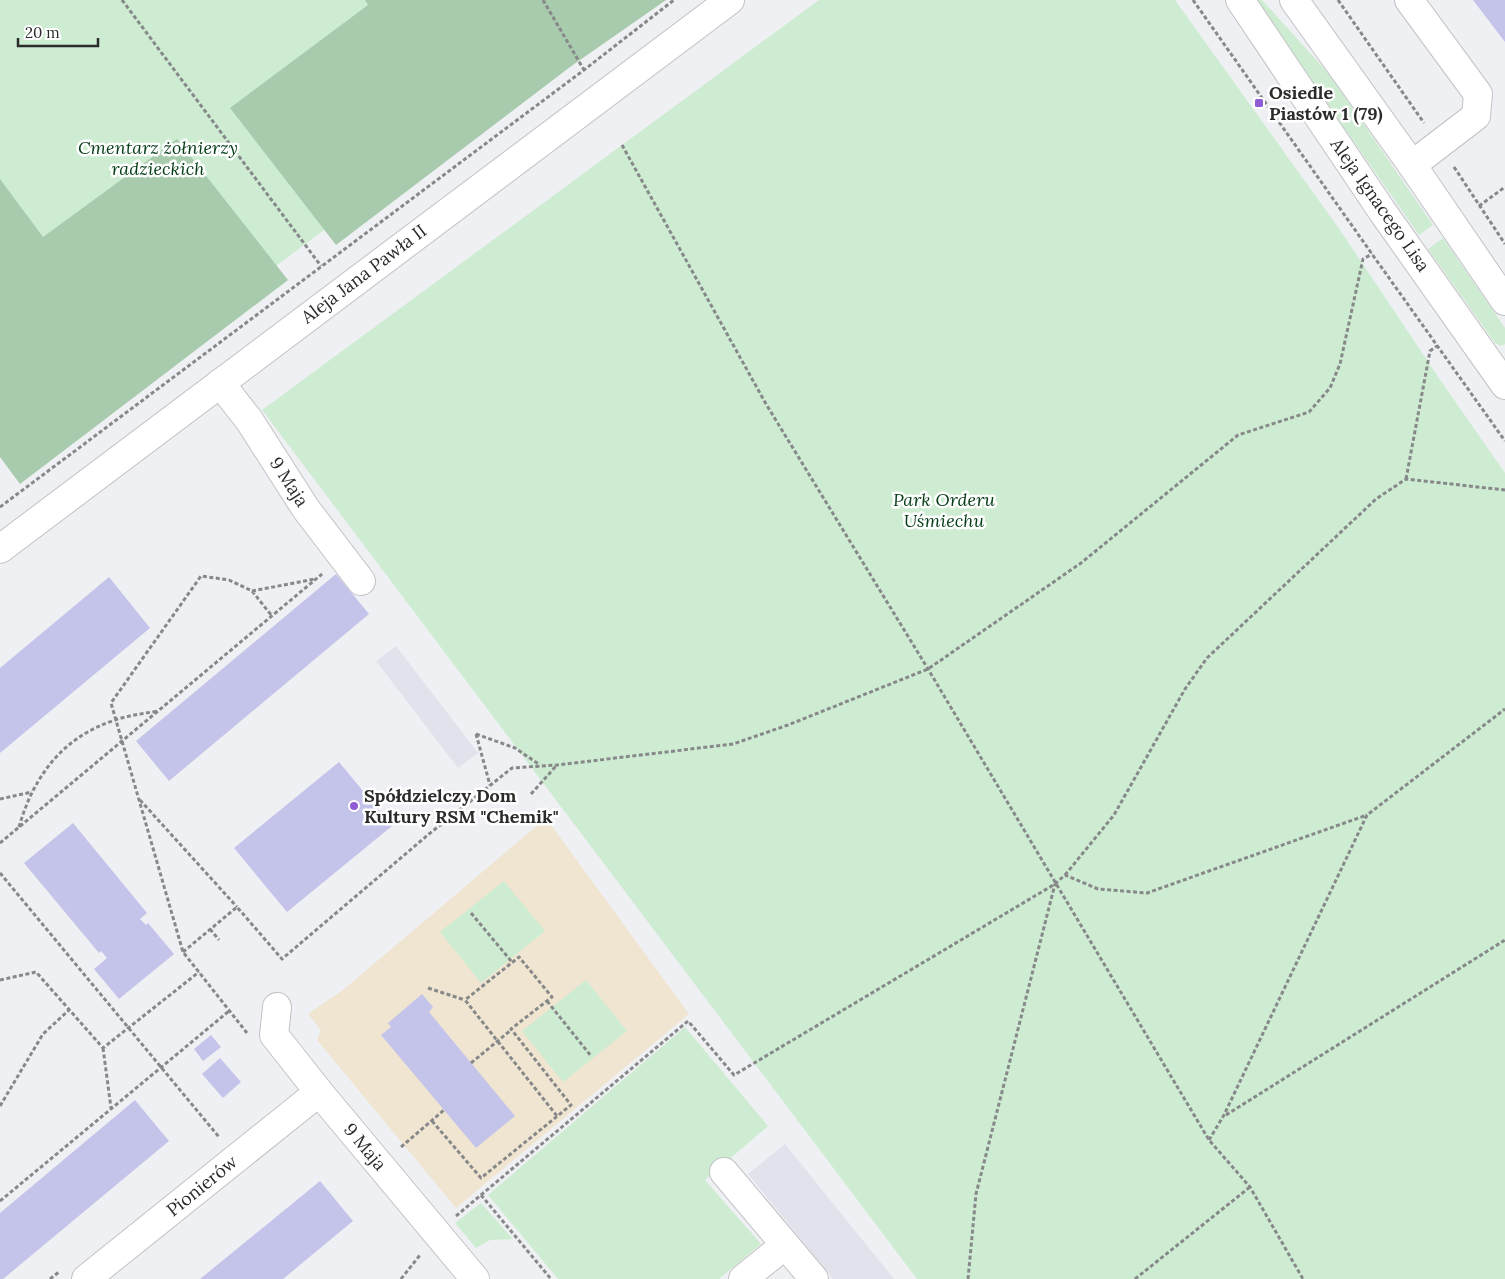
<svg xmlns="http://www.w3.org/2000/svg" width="1505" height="1279" viewBox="0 0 1505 1279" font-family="Lora,serif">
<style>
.built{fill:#e2e2ed}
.education{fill:#f0e5d0}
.green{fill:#ceecd2}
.forest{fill:#a8caad}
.building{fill:#c4c4eb}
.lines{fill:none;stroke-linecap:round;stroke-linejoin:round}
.street-casing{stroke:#c2c2c6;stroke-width:30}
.secondary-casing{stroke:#c2c2c6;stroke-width:30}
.path{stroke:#87888a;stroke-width:3;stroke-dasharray:4 2.5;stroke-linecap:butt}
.street{stroke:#fff;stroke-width:28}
.secondary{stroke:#fff;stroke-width:28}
.poi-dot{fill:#8f5cd5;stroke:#fff;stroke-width:2}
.labels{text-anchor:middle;stroke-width:5;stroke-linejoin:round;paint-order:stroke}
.poi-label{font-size:18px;font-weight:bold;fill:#2b2b2c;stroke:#fff;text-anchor:start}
.park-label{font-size:18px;font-style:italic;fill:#053d17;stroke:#fff}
.street-label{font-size:18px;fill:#2b2b2c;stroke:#fff}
</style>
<rect width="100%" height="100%" fill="#eff0f3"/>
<path class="built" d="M 396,646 L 478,753 L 458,768 L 376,661 Z
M 785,1144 L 894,1279 L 833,1279 L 748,1174 Z"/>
<path class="education" d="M 546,818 L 689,1014 L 456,1208 L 317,1040 L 321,1030 L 308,1014 L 343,990 Z"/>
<path class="green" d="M 0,0 L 519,0 L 385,184 L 227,303 L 238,317 L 84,435 L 0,325 Z
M 819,0 L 1175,0 L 1340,230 L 1443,384 L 1505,473 L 1505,1279 L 917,1279 L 262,410 Z
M 1255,0 L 1262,0 L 1329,74 L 1433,225 L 1419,235 Z
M 1443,238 L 1505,328 L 1505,344 L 1501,346 L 1495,343 L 1428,249 Z
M 504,881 L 545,931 L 481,983 L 440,932 Z
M 586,980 L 627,1031 L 563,1082 L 522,1031 Z
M 685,1027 L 768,1126 L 705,1180 L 761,1244 L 719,1279 L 558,1279 L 488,1195 Z
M 481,1203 L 513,1239 L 490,1240 L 476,1248 L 455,1223 Z"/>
<path class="forest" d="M 365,0 L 666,0 L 570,67 L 336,245 L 230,108 L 368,5 Z
M 177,139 L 288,280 L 20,484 L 0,457 L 0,179 L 43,237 Z"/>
<path class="building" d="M 1473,0 L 1505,0 L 1505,42 Z
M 336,574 L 369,614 L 169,781 L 136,741 Z
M 109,577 L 150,628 L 0,753 L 0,668 Z
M 339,762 L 392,826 L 287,912 L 234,848 Z
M 73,823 L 147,913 L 140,919 L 146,925 L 148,923 L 174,954 L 119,999 L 94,969 L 107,958 L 101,951 L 99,953 L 24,863 Z
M 422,994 L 433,1007 L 429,1012 L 515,1116 L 476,1148 L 381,1035 L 391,1027 L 388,1023 Z
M 211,1035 L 221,1047 L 203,1061 L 194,1049 Z
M 220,1058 L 241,1082 L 223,1098 L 202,1074 Z
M 135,1100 L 169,1141 L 3,1279 L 0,1279 L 0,1213 Z
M 320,1181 L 353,1221 L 283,1279 L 200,1279 Z"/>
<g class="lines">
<g class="street-casing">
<path id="street" d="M 1409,0 L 1478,94 L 1476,116 L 1412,165
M 220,383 L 249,420 L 306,509 L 361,581
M 277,1007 L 274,1035 L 319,1092 L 475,1279
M 724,1172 L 814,1279
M 86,1279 L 319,1092
M 743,1279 L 785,1245"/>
</g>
<g class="secondary-casing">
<path id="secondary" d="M 1240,0 L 1382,211 L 1505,385
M 1294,0 L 1412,165 L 1505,301
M 0,549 L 730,0"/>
</g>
<path class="path" d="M 122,0 L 321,266
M 543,0 L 584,70
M 1193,0 L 1372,254 L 1505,441
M 1338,0 L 1424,123
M 622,145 L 766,404 L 928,669 L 1209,1140 L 1250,1187 L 1303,1279
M 1454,167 L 1505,244
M 1479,206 L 1505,187
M 1406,479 L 1430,351 L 1437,346
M 0,507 L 584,70 L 674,0
M 252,591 L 315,579
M 476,734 L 515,748 L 540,765
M 476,734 L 490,785
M 531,794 L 557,765
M 0,799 L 32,792
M 140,800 L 237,907
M 19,827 C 34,775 63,737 115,720 C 129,715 143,714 157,711
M 0,843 L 322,574
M 0,873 L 219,1137
M 1065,875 L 1114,815 L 1185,689 L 1207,658 L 1376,499 L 1406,479 L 1505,490
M 471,913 L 512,962
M 210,929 L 219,940
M 183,952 L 237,907 L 282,959 L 429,834 L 512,768 L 557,765 L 733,744 L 788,725 L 928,669 L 1081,563 L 1238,435 L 1309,412 L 1330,388 L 1340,364 L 1363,259 L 1372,254
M 0,980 L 36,972 L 103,1048 L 199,972
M 428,988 L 465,1000
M 547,1001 L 591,1056
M 247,1033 L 183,952 L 111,703 L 201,576 L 229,580 L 252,591 L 272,616
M 103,1048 L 111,1108
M 471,1063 L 511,1030
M 0,1106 L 43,1034 L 69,1010
M 1226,1115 L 1505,940
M 432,1121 L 481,1178 L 571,1105 L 511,1029 L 552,997 L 519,957 L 465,1000 L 557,1116
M 1209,1140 L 1224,1115 L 1367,815 L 1505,709
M 401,1147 L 444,1110
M 481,1195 L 551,1279
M 0,1201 L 229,1011
M 456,1216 L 688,1021 L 734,1075 L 1055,884 L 1065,875 L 1098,889 L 1147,893 L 1367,815
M 50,1279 L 59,1272
M 401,1279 L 420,1255
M 968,1279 L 976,1194 L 1055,884
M 1135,1279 L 1250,1187"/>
<use href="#street" class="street"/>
<use href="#secondary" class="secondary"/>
</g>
<g class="poi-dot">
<rect x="1254" y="98" width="10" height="10" rx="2.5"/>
<circle cx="354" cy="806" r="5"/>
</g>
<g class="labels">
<g class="poi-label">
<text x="1269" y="99">Osiedle<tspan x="1269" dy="21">Piastów 1 (79)</tspan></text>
<text x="364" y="802">Spółdzielczy Dom<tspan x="364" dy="21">Kultury RSM "Chemik"</tspan></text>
</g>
<g class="park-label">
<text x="158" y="154">Cmentarz żołnierzy<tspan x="158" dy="21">radzieckich</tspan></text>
<text x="944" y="506">Park Orderu<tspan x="944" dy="21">Uśmiechu</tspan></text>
</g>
<g class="street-label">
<text transform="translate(1380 205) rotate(55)" y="6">Aleja Ignacego Lisa</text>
<text transform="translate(364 274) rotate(-37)" y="6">Aleja Jana Pawła II</text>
<text transform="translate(289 482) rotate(57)" y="6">9 Maja</text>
<text transform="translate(365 1147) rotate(50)" y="6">9 Maja</text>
<text transform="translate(202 1186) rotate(-39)" y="6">Pionierów</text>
</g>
</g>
<path d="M18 38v8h80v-8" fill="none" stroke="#2b2b2c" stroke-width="2.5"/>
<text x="25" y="38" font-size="15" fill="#2b2b2c" stroke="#ffffff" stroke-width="4" paint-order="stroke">20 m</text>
</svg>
